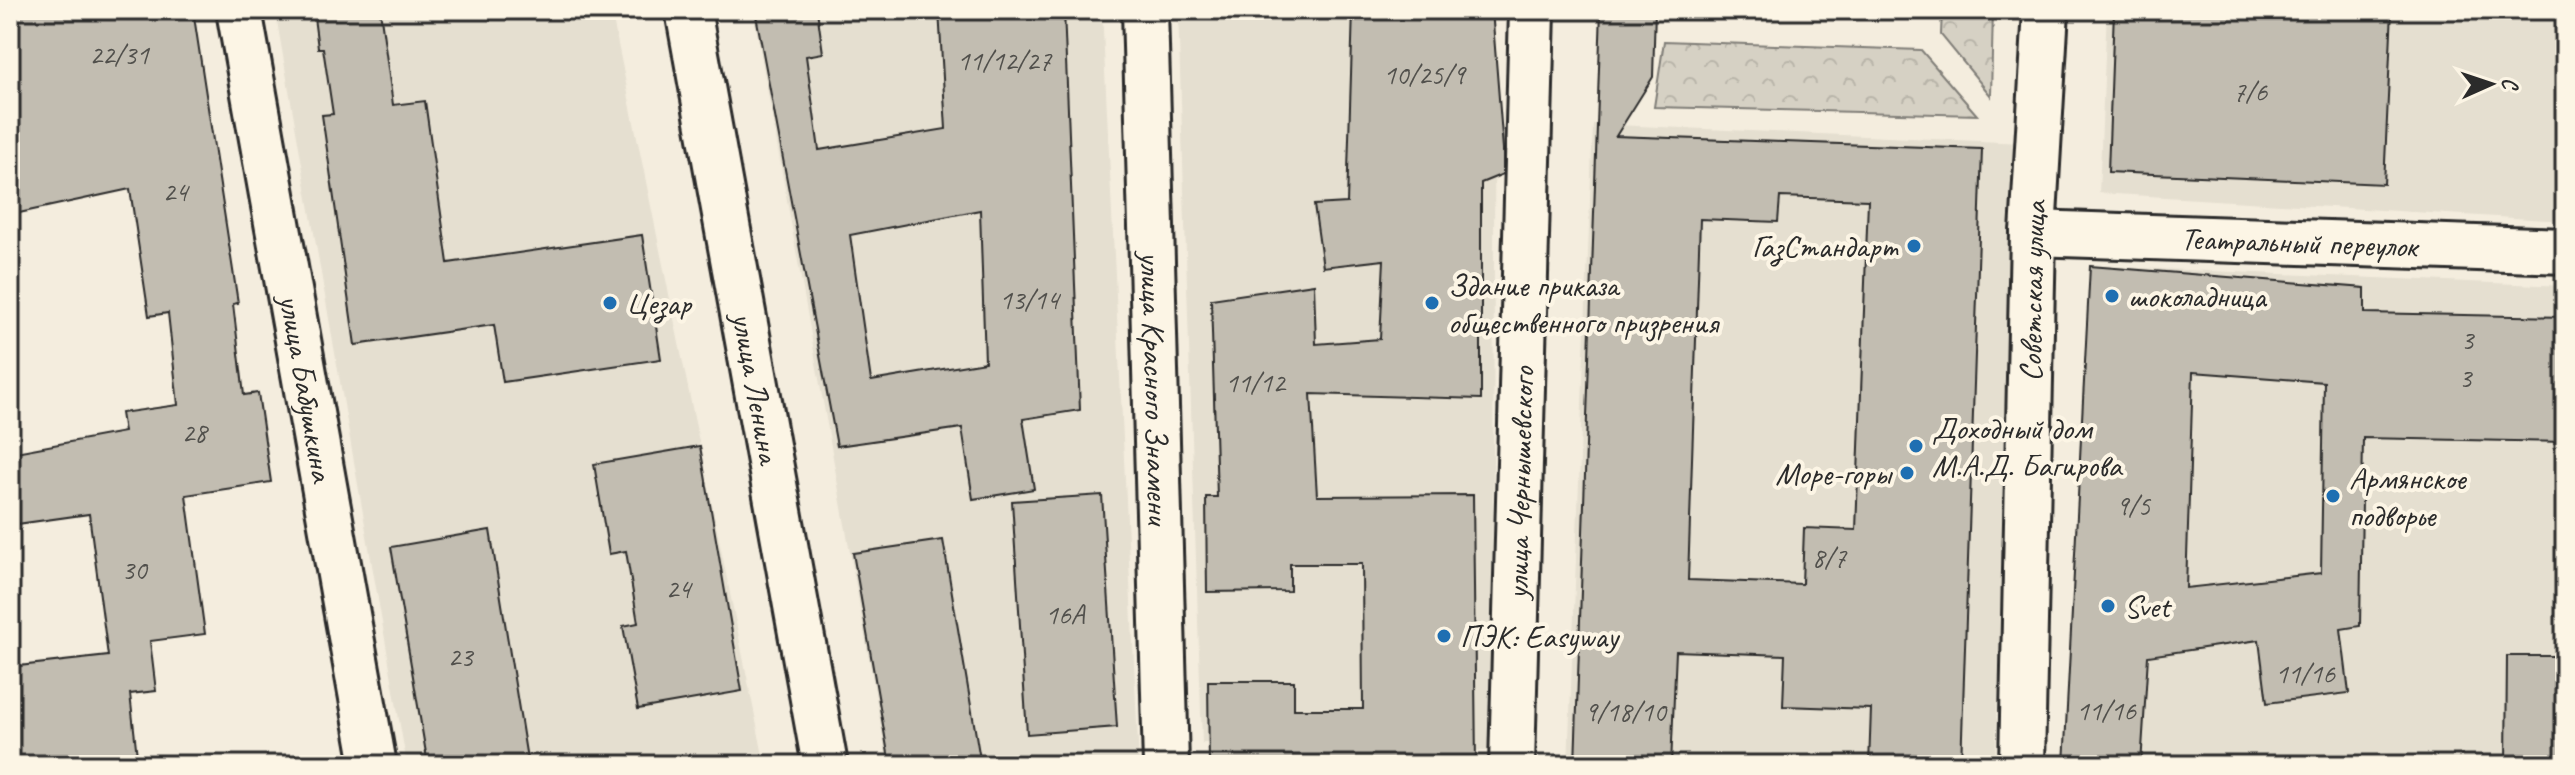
<svg xmlns="http://www.w3.org/2000/svg" width="2575" height="775" viewBox="0 0 2575 775" font-family="Caveat,sans-serif">
<style>
.built{fill:#e5dfd0}
.forest{fill:url(#forest-crowns);stroke:#807e78;stroke-width:2}
.building{fill:#c2bdb1;stroke:#2b2b2b;stroke-width:2;fill-rule:evenodd}
.lines{fill:none;stroke-linecap:round;stroke-linejoin:round}
.minor-casing{stroke:#2b2b2b;stroke-width:50}
.tertiary-casing{stroke:#2b2b2b;stroke-width:50}
.secondary-casing{stroke:#2b2b2b;stroke-width:50}
.minor{stroke:#fcf5e5;stroke-width:44}
.tertiary{stroke:#fcf5e5;stroke-width:44}
.secondary{stroke:#fcf5e5;stroke-width:44}
.poi-dot{fill:#1f6fb2;stroke:#fcf5e5;stroke-width:3}
.labels{text-anchor:middle;stroke-width:8;stroke-linejoin:round;paint-order:stroke}
.number-label{font-size:28px;fill:#51504c}
.street-label{font-size:32px;fill:#2b2b2b;stroke:#fcf5e5}
.poi-label{font-size:32px;fill:#2b2b2b;stroke:#fcf5e5;text-anchor:start}
</style>
<defs>
<pattern id="forest-crowns" width="20" height="18" patternUnits="userSpaceOnUse" patternTransform="scale(2)"><rect width="20" height="18" fill="#d6d1c4"/><path d="M2 6a3 3 0 1 1 6 0M12 15a3 3 0 1 1 6 0" fill="none" stroke="#b8b4a9"/></pattern>
</defs>
<rect width="100%" height="100%" fill="#f4edde"/>
<filter id="ink" filterUnits="userSpaceOnUse"><feTurbulence type="fractalNoise" baseFrequency=".0125" numOctaves="2"/><feDisplacementMap in="SourceGraphic" scale="16" xChannelSelector="R" yChannelSelector="G"/><feConvolveMatrix kernelMatrix="1 2 1 2 8 2 1 2 1" color-interpolation-filters="sRGB"/></filter>
<g filter="url(#ink)">
<path class="built" d="M 275,10 L 611,10 L 765,765 L 407,765 Z
M 753,10 L 1102,10 L 1139,765 L 888,765 Z
M 1178,10 L 1495,10 L 1492,751 L 1202,743 Z
M 2107,10 L 2565,10 L 2565,221 L 2099,193 Z
M 1593,124 L 2023,143 L 1995,765 L 1568,765 Z
M 2093,266 L 2565,286 L 2565,765 L 2064,765 Z"/>
<path class="forest" d="M 1942,10 L 1993,10 L 1991,96 L 1941,35 Z
M 1664,41 L 1921,50 L 1977,115 L 1654,107 Z"/>
<path class="building" d="M 10,10 L 193,10 L 238,303 L 233,304 L 244,395 L 258,393 L 271,482 L 186,495 L 205,634 L 150,641 L 156,691 L 130,694 L 138,765 L 10,765 L 10,667 L 108,656 L 89,514 L 10,525 L 10,453 L 124,432 L 121,413 L 178,405 L 168,313 L 149,316 L 130,189 L 10,215 Z
M 313,10 L 380,10 L 393,105 L 425,101 L 448,263 L 642,235 L 661,359 L 503,382 L 494,325 L 355,345 L 322,115 L 333,114 L 323,48 L 318,48 Z
M 755,10 L 817,10 L 823,53 L 806,56 L 819,150 L 946,129 L 939,10 L 1064,10 L 1080,410 L 1023,419 L 1034,489 L 973,499 L 962,428 L 837,446 ZM 980,210 L 985,362 L 871,381 L 850,235 Z
M 1353,10 L 1492,10 L 1503,149 L 1503,174 L 1481,183 L 1481,399 L 1311,394 L 1317,496 L 1473,495 L 1476,765 L 1209,765 L 1208,681 L 1294,681 L 1294,709 L 1363,709 L 1362,564 L 1290,564 L 1290,591 L 1207,592 L 1206,497 L 1217,497 L 1211,299 L 1314,284 L 1316,344 L 1380,339 L 1384,260 L 1323,267 L 1314,205 L 1347,203 Z
M 1601,10 L 1655,10 L 1653,77 L 1616,136 L 1982,149 L 1961,765 L 1869,765 L 1871,709 L 1783,706 L 1785,655 L 1676,651 L 1671,765 L 1575,765 ZM 1780,197 L 1868,200 L 1856,530 L 1804,528 L 1802,584 L 1688,580 L 1700,219 L 1778,222 Z
M 2114,10 L 2392,10 L 2384,184 L 2108,172 Z
M 2090,266 L 2365,288 L 2365,313 L 2565,317 L 2565,442 L 2363,438 L 2360,626 L 2341,629 L 2349,693 L 2267,703 L 2259,640 L 2148,656 L 2141,765 L 2064,765 ZM 2193,372 L 2324,382 L 2321,573 L 2186,588 Z
M 700,446 L 742,691 L 638,709 L 623,626 L 638,623 L 626,551 L 609,554 L 594,464 Z
M 1102,495 L 1117,727 L 1027,734 L 1012,501 Z
M 490,530 L 528,765 L 428,765 L 391,547 Z
M 943,540 L 981,765 L 890,765 L 853,553 Z
M 2507,656 L 2565,656 L 2565,765 L 2506,765 Z"/>
<g class="lines">
<g class="minor-casing">
<g id="minor">
<path id="s1" d="M 239,10 L 374,765"/>
<path id="s2" d="M 1145,10 L 1166,765"/>
<path id="s3" d="M 2033,233 L 2565,251"/>
<path id="s4" d="M 1512,765 L 1532,10"/>
</g>
</g>
<g class="tertiary-casing">
<g id="tertiary">
<path id="s5" d="M 2022,765 L 2033,233 L 2046,10"/>
</g>
</g>
<g class="secondary-casing">
<g id="secondary">
<path id="s6" d="M 688,10 L 825,765"/>
</g>
</g>
<use href="#minor" class="minor"/>
<use href="#tertiary" class="tertiary"/>
<use href="#secondary" class="secondary"/>
</g>
</g>
<g class="poi-dot">
<circle cx="1914" cy="246" r="8"/>
<circle cx="2112" cy="296" r="8"/>
<circle cx="610" cy="303" r="8"/>
<circle cx="1432" cy="303" r="8"/>
<circle cx="1916" cy="446" r="8"/>
<circle cx="1907" cy="473" r="8"/>
<circle cx="2333" cy="496" r="8"/>
<circle cx="2108" cy="606" r="8"/>
<circle cx="1444" cy="636" r="8"/>
</g>
<g class="labels">
<g class="number-label">
<text x="119" y="64">22/31</text>
<text x="1004" y="70">11/12/27</text>
<text x="1424" y="84">10/25/9</text>
<text x="2250" y="101">7/6</text>
<text x="175" y="201">24</text>
<text x="1029" y="309">13/14</text>
<text x="2467" y="349">3</text>
<text x="2465" y="387">3</text>
<text x="1255" y="392">11/12</text>
<text x="194" y="442">28</text>
<text x="2133" y="515">9/5</text>
<text x="1829" y="567">8/7</text>
<text x="134" y="579">30</text>
<text x="678" y="598">24</text>
<text x="1065" y="624">16А</text>
<text x="460" y="666">23</text>
<text x="2305" y="683">11/16</text>
<text x="2106" y="720">11/16</text>
<text x="1625" y="721">9/18/10</text>
</g>
<g class="street-label">
<text dy="11" stroke="none"><textPath href="#s3" startOffset="266">Театральный переулок</textPath></text>
<text dy="11" stroke="none"><textPath href="#s5" startOffset="474">Советская улица</textPath></text>
<text dy="11" stroke="none"><textPath href="#s1" startOffset="384">улица Бабушкина</textPath></text>
<text dy="11" stroke="none"><textPath href="#s6" startOffset="384">улица Ленина</textPath></text>
<text dy="11" stroke="none"><textPath href="#s2" startOffset="378">улица Красного Знамени</textPath></text>
<text dy="11" stroke="none"><textPath href="#s4" startOffset="282">улица Чернышевского</textPath></text>
</g>
<g class="poi-label">
<text x="1898" y="257" text-anchor="end">ГазСтандарт</text>
<text x="1448" y="296">Здание приказа<tspan x="1448" dy="37">общественного призрения</tspan></text>
<text x="2128" y="307">шоколадница</text>
<text x="626" y="314">Цезар</text>
<text x="1932" y="439">Доходный дом<tspan x="1932" dy="37">М.А.Д. Багирова</tspan></text>
<text x="1891" y="484" text-anchor="end">Море-горы</text>
<text x="2349" y="489">Армянское<tspan x="2349" dy="37">подворье</tspan></text>
<text x="2124" y="617">Svet</text>
<text x="1460" y="647">ПЭК: Easyway</text>
</g>
</g>
<rect width="2575" height="775" fill="none" stroke="#fcf5e5" stroke-width="40"/>
<rect x="20" y="20" width="2535" height="735" fill="none" stroke="#2b2b2b" stroke-width="3" filter="url(#ink)"/>
<g transform="translate(2491 84) rotate(87)" stroke="#fcf5e5" stroke-width="6" paint-order="stroke">
<path d="M0-6L14 30L0 20L-14 30Z" fill="#2b2b2b"/>
<text y="-12" font-size="22" font-weight="bold" text-anchor="middle" fill="#2b2b2b">С</text>
</g>
</svg>
